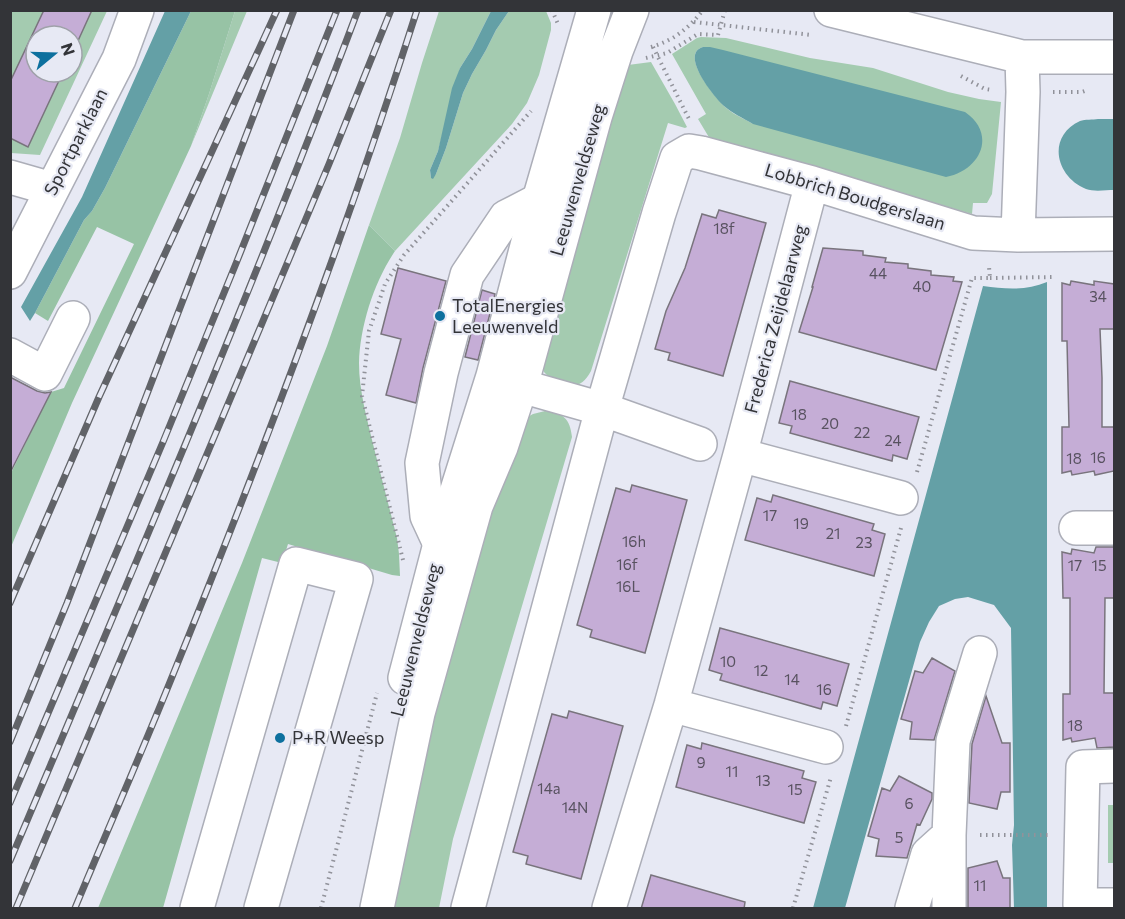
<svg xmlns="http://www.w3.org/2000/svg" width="1125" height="919" viewBox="0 0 1125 919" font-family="Commissioner,sans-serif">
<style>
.green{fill:#a4cbb0;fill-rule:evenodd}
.forest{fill:#97c3a5}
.water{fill:#64a0a6}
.building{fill:#c5add6;stroke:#79747d;stroke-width:1.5}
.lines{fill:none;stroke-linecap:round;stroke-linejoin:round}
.minor-casing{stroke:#acaeb8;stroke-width:36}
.major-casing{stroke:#acaeb8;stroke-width:36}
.path{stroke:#91929a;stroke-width:4;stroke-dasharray:1.5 4.5;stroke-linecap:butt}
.minor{stroke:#fff;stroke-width:33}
.major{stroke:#fff;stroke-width:33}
.rail-casing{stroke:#616368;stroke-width:7}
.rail{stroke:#e7e9f4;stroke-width:4.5;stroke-dasharray:14;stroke-linecap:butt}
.poi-dot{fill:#0d709e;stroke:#e7e9f4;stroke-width:2}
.labels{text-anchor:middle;stroke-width:4.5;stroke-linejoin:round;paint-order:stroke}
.number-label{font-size:15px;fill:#585260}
.street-label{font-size:18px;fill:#333438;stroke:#e7e9f4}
.poi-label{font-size:18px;fill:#333438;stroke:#e7e9f4;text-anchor:start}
</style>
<rect width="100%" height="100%" fill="#e7e9f4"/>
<path class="green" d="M 10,11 L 107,11 L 40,155 L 11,153 ZM 36,36 L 72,36 L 72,72 L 36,72 Z
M 235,11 L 247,11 L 191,146 L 209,94 Z
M 439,11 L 491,11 L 472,49 L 460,68 L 438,151 L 430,170 L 431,178 L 436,174 L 446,148 L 463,93 L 472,74 L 486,50 L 496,30 L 509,11 L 546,11 L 551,23 L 551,30 L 539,75 L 527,103 L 512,124 L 395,251 L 369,225 L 400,138 L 422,63 Z
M 701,37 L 726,38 L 810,58 L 873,68 L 948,92 L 979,99 L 1001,102 L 992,194 L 987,203 L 973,203 L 972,214 L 710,139 L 698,119 L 706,114 L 672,54 L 697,38 ZM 703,47 L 753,124 C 743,118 732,114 724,106 C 714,96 679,54 703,47 Z
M 651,62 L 675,104 L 687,127 L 685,128 L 668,123 L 591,371 C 583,386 575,388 560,383 C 554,381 548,377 544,372 C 539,364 540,353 539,344 L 628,65 Z
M 545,411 C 563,413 570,418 572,437 L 453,839 L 439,908 L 389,908 L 419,758 L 479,529 L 524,419 L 533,414 Z
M 1108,805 L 1114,805 L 1114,863 L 1108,863 Z"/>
<path class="forest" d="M 191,11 L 235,11 L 209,94 L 191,146 L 72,403 L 11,547 L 11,473 L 51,392 L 64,388 L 134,244 L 97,227 L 48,321 L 35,313 L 84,220 L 92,211 L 105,188 Z
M 369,225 L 395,251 C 374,282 360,326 359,363 C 359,391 367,418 373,444 C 381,475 389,507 397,538 L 399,554 L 400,576 L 392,575 L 288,544 L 282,563 L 262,558 L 163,908 L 98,908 L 242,563 L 327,346 Z"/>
<path class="water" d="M 165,11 L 191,11 L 105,188 L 92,211 L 84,220 L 35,313 L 30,321 L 21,307 L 82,197 Z
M 491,11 L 509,11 L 496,30 L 486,50 L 472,74 L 463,93 L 446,148 L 436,174 L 433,179 L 431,178 L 430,170 L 438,151 L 452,88 L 460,68 L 472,49 Z
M 703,47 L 710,47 L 723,50 L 965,112 C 997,134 981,170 946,177 L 753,124 C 743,118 732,113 724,106 C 714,97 679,54 703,47 Z
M 1098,119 L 1114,119 L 1114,190 C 1106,190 1094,192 1086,189 C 1056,177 1046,137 1080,121 C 1085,119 1093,120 1098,119 Z
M 1047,282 L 1047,908 L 1014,908 L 1012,845 L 1014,825 L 1011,628 L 994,605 L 968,597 L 955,599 L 939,606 L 929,622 L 920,642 L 845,908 L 813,908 L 983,286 C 1005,289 1026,291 1047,282 Z"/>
<path class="building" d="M 44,10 L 92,10 L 72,54 L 72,36 L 36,36 L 36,72 L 63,72 L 28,147 L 10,138 L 10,82 Z
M 719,210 L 766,223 L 723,376 L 668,360 L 670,353 L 655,349 L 666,311 L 685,268 L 702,214 L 716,218 Z
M 823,248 L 863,251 L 863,255 L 886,258 L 885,262 L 908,264 L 908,268 L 931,271 L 931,275 L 954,277 L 953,281 L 962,282 L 936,370 L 799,332 L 813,287 L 812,287 Z
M 398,268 L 446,281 L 423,368 L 416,403 L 386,395 L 401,339 L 381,334 Z
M 1071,281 L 1094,285 L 1094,281 L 1114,284 L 1114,329 L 1100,329 L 1102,378 L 1102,427 L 1114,427 L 1114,471 L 1095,475 L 1094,471 L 1072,475 L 1071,471 L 1062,473 L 1062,427 L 1069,427 L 1067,341 L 1062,341 L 1062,283 L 1070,285 Z
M 482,290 L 495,294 L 478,360 L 465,357 Z
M 10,377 L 37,391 L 45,393 L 51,392 L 10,473 Z
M 790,381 L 919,417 L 907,459 L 893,455 L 892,461 L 790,433 L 792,426 L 779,423 Z
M 632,485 L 687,500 L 645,653 L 590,637 L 592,630 L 577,625 L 616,488 L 630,492 Z
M 773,495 L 874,524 L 872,530 L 885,534 L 874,576 L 745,540 L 757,498 L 771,502 Z
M 1096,547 L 1114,547 L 1114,598 L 1105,598 L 1104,693 L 1114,693 L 1114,747 L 1097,748 L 1095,738 L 1072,742 L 1071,738 L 1063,740 L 1063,694 L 1070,694 L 1070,598 L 1063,598 L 1062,552 L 1071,554 L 1072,549 L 1094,553 Z
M 720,628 L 849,664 L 837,706 L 823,702 L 821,709 L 720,680 L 722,674 L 709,670 Z
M 932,658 L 955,671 L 934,740 L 910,739 L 912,722 L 901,719 L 915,671 L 923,673 Z
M 986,696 L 1002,743 L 1010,743 L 1010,792 L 1001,792 L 997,809 L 969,803 L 972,744 Z
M 569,711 L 623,726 L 581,879 L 526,864 L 528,856 L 513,852 L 552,714 L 567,718 Z
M 702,743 L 804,771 L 802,778 L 816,782 L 804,823 L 676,787 L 687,745 L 701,749 Z
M 899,776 L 932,793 L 932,799 L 920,825 L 917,824 L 907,858 L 876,856 L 879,839 L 868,836 L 882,788 L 890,791 Z
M 997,861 L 1003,878 L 1010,878 L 1010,909 L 968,909 L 968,868 Z
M 651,875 L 745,902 L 744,909 L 641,909 Z"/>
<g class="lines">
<g class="minor-casing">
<path id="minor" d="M 831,10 L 1022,57 L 1114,57
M 10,177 L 52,189
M 1018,235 L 1023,92 L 1022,57
M 10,272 L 119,59 L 137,10
M 10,355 L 45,374 L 73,318
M 494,377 L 521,386 L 602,409 L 700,444
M 740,455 L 901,498
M 1076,528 L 1114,528
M 440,544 L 427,516 L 422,463 L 441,373 L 467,275 L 506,217 L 539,200
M 671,705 L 826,747
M 1114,766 L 1083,767 L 1080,905 L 1114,905
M 197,908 L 296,564 L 356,579 L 261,908
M 468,908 L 602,409 L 659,213 L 677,158 L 689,151 L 701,153 L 812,183 L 973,233 L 1018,235 L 1114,234
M 609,908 L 671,705 L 740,455 L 812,183
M 912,908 L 928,854 L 949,835
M 949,908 L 949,835 L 953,741 L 980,653"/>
</g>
<g class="major-casing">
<path id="major" d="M 405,678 L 440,544 L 493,376 L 539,200 L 594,10
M 377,908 L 418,713 L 476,506 L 501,447 L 521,386 L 595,117 L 616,51 L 632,10"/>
</g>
<path class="path" d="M 552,10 L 558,24
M 694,22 L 812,35
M 651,47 C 673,41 689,28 703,10
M 653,47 L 690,121
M 646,58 L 667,53 L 698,34 L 718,35 L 725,10
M 961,76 L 985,89 L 992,90
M 1053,92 L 1082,92 L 1088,90
M 990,278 L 1055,277
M 917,472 L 972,278 L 990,278 L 989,267
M 403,560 L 362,396 L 369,331 L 385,284 L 404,255 L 531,111
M 846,726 L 901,528
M 980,835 L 1050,835
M 321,908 L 377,693
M 793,908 L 831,777"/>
<use href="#minor" class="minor"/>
<use href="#major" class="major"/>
<g class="rail-casing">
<path id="rail" d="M 10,603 L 99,397 L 277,10
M 10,742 L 67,603 L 294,10
M 10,803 L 163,442 L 237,261 L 337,10
M 10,861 C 129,579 250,297 358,10
M 16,908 L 329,164 L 391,10
M 75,908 C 107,831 141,754 172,677 C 261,458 345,236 417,10"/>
</g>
<use href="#rail" class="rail"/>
</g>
<g class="poi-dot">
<circle cx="440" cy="316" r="6"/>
<circle cx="280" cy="738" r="6"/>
</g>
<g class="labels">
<g class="number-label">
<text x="724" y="234">18f</text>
<text x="878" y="279">44</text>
<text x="922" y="292">40</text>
<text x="1098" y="302">34</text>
<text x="799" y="420">18</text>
<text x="830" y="429">20</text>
<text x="862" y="438">22</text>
<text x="893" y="446">24</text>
<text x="1098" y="463">16</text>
<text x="1074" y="464">18</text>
<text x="770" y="521">17</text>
<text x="801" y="529">19</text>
<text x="833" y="539">21</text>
<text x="634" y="547">16h</text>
<text x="864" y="548">23</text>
<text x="627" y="570">16f</text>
<text x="1075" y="571">17</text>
<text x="1099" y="571">15</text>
<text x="628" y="592">16L</text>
<text x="728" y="667">10</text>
<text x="761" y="676">12</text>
<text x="792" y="685">14</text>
<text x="824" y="695">16</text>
<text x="1075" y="731">18</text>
<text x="701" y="768">9</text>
<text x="732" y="777">11</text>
<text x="763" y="786">13</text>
<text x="549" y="794">14a</text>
<text x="795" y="795">15</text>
<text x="909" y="809">6</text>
<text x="575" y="813">14N</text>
<text x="899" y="843">5</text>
<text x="980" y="891">11</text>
</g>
<g class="street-label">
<text transform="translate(76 142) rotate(-63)" y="6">Sportparklaan</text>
<text transform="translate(578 180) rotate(-74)" y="6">Leeuwenveldseweg</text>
<text transform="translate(855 197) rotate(17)" y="6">Lobbrich Boudgerslaan</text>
<text transform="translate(776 319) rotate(-75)" y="6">Frederica Zeijdelaarweg</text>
<text transform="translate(416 640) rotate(-76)" y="6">Leeuwenveldseweg</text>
</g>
<g class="poi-label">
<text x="452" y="312">TotalEnergies<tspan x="452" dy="21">Leeuwenveld</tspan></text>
<text x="292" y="744">P+R Weesp</text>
</g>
</g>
<rect width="1125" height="919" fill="none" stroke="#333438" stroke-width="24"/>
<g transform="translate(54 54) rotate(71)"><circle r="28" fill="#e7e9f4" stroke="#9fa1a9" stroke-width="1.5"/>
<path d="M0-4.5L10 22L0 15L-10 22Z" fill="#0d709e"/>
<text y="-9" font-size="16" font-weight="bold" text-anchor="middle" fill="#333438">N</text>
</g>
</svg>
